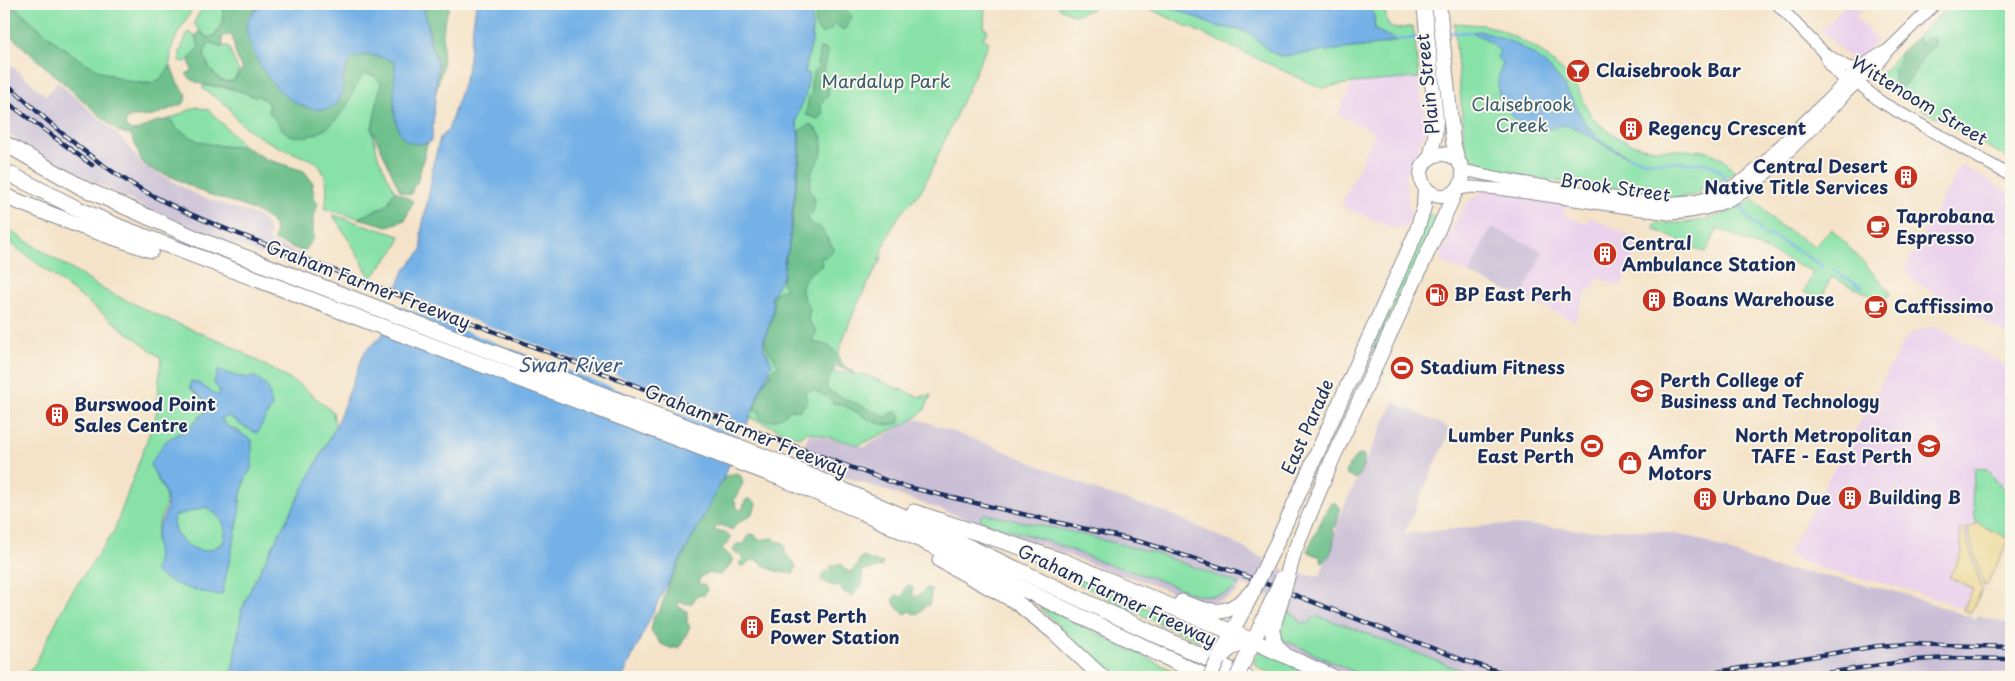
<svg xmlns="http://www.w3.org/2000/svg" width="2015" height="681" viewBox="0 0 2015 681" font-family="'Playpen Sans',sans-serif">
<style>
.built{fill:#ead1ec}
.industrial{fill:#cabfd6}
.green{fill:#88e2a7;stroke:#528882;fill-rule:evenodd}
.forest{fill:#6ec08c;stroke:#447875;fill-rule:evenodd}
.sand{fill:#eeda9e;stroke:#84847e}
.water{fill:#74b1e6;stroke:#4870a2;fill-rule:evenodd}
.pier{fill:#f4e3c8}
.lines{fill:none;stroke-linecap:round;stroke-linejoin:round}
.stream{stroke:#74b1e6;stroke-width:2.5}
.ferry{stroke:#365687;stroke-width:1;stroke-dasharray:6 5;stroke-linecap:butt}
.secondary-casing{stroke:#888993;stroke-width:13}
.trunk-casing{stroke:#888993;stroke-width:16}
.motorway-casing{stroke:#888993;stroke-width:17}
.secondary{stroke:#fff;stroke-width:11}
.trunk{stroke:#fff;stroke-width:14}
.motorway{stroke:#fff;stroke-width:15}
.rail-casing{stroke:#1b2f5e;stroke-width:4.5}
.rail{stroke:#fbf7ec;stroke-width:2.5;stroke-dasharray:8;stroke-linecap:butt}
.trunk-bridge-casing{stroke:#888993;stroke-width:16;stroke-linecap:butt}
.motorway-bridge-casing{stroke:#888993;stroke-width:17;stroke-linecap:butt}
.trunk-bridge{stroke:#fff;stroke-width:14}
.motorway-bridge{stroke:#fff;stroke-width:15}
.labels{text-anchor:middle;stroke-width:4;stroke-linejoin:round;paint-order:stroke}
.poi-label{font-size:18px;font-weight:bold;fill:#1b2f5e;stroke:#fbf7ec;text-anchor:start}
.park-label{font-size:18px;fill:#365c70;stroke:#fbf7ec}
.street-label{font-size:18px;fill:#1b2f5e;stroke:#fbf7ec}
.water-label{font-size:19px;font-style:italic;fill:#365687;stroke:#fbf7ec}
</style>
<rect width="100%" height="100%" fill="#fbf7ec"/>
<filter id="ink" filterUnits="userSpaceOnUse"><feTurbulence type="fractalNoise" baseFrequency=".02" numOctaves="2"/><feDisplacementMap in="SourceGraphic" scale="10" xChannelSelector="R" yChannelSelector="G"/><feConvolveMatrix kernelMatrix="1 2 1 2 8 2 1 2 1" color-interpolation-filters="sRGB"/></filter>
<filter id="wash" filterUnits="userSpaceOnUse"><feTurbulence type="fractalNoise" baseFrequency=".0096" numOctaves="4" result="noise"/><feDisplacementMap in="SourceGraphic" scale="20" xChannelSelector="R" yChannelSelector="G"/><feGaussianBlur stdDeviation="1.12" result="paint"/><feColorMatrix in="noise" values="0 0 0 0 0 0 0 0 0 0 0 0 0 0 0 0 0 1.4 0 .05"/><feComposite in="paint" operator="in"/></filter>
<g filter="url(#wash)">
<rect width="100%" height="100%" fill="#f4e3c8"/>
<path class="built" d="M 1847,4 L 1868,4 L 1855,16 L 1878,40 L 1854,62 L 1821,30 Z
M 1419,78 L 1426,129 L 1405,177 L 1411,219 L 1404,227 L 1396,229 L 1341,206 L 1375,132 L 1338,115 L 1352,83 Z
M 1961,165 L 2011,193 L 2011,337 L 1912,280 L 1905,267 Z
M 1485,190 L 1568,200 L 1564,214 L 1586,224 L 1590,217 L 1641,241 L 1620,287 L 1598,277 L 1594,288 L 1587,291 L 1574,321 L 1522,297 L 1543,251 L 1491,227 L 1469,274 L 1442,262 L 1440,256 L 1459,214 L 1470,200 Z
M 1931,327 L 1942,330 L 2011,368 L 2011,526 L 1976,524 L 1948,577 L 1972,589 L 1963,609 L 1939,599 L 1895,586 L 1828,571 L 1787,555 L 1906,338 L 1912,332 Z"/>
<path class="industrial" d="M 4,59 L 46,96 L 58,82 L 119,136 L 143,165 L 199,196 L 258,216 L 266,224 L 270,233 L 268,241 L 312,259 L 308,271 L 263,253 L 261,255 L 236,245 L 224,242 L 158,214 L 37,152 L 4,132 Z
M 1491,227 L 1543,251 L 1522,297 L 1469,274 Z
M 1394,402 L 1451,429 L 1404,534 L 1495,525 L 1538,526 L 1596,531 L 1616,529 L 1656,531 L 1695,538 L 1773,568 L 1821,575 L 1898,592 L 1976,619 L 1978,615 L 2011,625 L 2011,673 L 1921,672 L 1893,677 L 1355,677 L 1286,647 L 1277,638 L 1276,627 L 1289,604 L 1242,584 L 1237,592 L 1230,597 L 1222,601 L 1201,603 L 1140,580 L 1118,574 L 1018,536 L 799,461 L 809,434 L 865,447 L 915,418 L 995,447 L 1101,492 L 1165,512 L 1236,544 L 1290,573 L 1320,576 L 1333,542 L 1338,519 Z"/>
<path class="green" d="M 12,4 L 191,4 L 193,8 C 186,21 176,33 172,48 C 169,58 173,68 164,76 C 139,99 80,61 58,44 C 42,32 27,17 12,4 Z
M 204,4 L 223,4 C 225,18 222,29 211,38 L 204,36 L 194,23 Z
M 815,4 L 985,4 L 984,28 L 988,30 L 983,39 L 989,42 L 924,186 C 916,199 903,208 896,221 C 888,233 883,248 879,262 L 883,257 C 861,292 844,332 833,372 L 865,375 L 919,397 L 931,395 L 924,411 L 909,422 L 859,445 L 808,432 L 798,437 L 750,418 L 762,383 L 770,374 C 769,368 770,360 768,354 C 766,349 763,347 764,340 C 767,326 777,312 771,298 C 775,288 782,279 784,268 C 785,261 783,258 788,252 L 800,144 L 796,119 L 801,105 L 807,73 L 804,72 L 812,41 L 812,17 L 816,6 Z
M 1059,4 L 1096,4 L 1092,9 L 1074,15 L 1058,7 Z
M 1139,4 L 1165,4 L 1215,26 L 1242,30 L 1253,36 L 1275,54 L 1281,56 L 1378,45 L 1396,41 L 1375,30 L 1374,16 L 1368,4 L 1384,4 L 1387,22 L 1390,27 L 1396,29 L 1413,26 L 1419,78 L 1352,83 L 1321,88 Z
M 1951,4 L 2011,4 L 2011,160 L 1874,82 L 1896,57 Z
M 1454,23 L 1484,25 L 1503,31 L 1539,50 L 1574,81 L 1590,114 L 1597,123 L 1620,139 L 1641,147 L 1654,149 L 1708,151 L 1724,160 L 1735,172 L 1715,184 L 1699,189 L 1701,194 L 1676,198 L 1660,197 L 1490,171 L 1472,158 L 1465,147 Z
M 188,32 L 195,36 L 199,47 L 194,56 L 185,62 L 179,61 L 180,52 Z
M 213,43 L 220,47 L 228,46 L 239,72 L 232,82 C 214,84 192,50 213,43 Z
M 365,74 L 375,76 L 381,83 L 372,129 L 378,157 L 395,191 C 390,195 391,200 387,205 C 386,206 362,216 358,218 L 325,209 C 327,196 329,182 322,170 C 317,160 306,158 296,154 C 272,144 239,130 228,106 L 203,89 L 203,86 C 223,86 237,89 255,97 L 259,96 L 269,104 L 268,111 L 284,130 L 294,136 C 307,130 333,119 343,110 C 353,100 352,83 365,74 Z
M 196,107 L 209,110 L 244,146 C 220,147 181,146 170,119 Z
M 1754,199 L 1777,224 L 1815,246 L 1832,229 L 1891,292 L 1884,301 L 1831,277 L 1821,299 L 1804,292 L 1813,272 L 1718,228 L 1706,253 L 1654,229 L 1655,223 C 1693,225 1720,219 1754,199 Z
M 1429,214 L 1439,218 L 1411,278 L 1396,301 L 1369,361 L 1364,359 Z
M 333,215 L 400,236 L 397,246 L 371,279 L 358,255 Z
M 4,227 L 106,291 L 168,320 L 226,343 L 268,367 L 301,386 L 333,412 L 335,428 L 253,584 L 242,609 L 233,667 L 229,677 L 23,677 L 35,664 L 68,598 L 114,531 L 156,415 L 161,358 L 4,238 ZM 219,369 C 231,376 242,379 256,377 L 272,406 L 257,433 L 241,425 L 229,416 L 220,419 L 229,427 L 239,431 L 252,467 L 245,479 L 240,499 L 239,517 L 222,593 L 157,561 C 159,553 156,546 156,538 C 158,508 178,508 155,476 L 166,441 L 188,428 L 209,408 L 202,398 L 190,388 L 191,381 L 198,383 L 218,396 L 220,392 L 214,382 Z
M 1975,468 L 1987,469 L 2011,499 L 2010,539 L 1976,523 L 1972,499 Z
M 206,507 C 220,516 230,526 223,543 C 219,545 214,549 209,550 C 192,555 168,533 174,516 Z
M 984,514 L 1063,530 L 1155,553 L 1239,584 L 1233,590 L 1225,594 L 1212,596 L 1197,595 L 1153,578 L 1107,564 L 1048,541 L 990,524 L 981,520 L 980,516 Z
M 1024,555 L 1092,578 L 1097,584 L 1211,639 L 1213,642 L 1212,646 L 1156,622 L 1032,561 Z
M 1042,606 L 1180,674 L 1186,677 L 1114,677 L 1040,608 Z
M 1287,611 L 1296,616 L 1301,623 L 1310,623 L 1315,616 L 1347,626 L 1479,677 L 1365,677 L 1282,639 L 1279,631 L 1280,612 Z
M 1261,650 L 1322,677 C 1294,677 1277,681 1254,664 L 1255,656 Z"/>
<path class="forest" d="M 4,4 L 12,4 C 46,34 82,69 128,81 C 135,82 143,85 151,83 C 160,82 166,73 171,66 L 177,82 L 187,95 L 184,103 L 153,116 L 132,117 L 127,119 L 125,126 L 131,131 L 139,130 L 155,122 L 170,119 L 177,129 L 200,142 L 227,147 L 244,146 L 266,159 L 304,171 L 314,184 L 312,185 L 315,199 L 318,202 C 315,215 311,223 314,237 L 304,252 L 274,240 C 275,237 276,232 275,228 C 270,211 220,199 205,193 C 193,188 182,181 170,176 C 162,173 150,170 143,163 C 140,160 135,142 131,135 L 119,132 L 115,129 L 4,30 Z
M 223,4 L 264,4 L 251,13 L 319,109 C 364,107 317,34 393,61 L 428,141 L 417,183 L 414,185 L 411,195 L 400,191 L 372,129 L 381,83 L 375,76 L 365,74 C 357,80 355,88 351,97 C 343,115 328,133 307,136 C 301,137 293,137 288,134 C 280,129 275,118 268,111 L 269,104 L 259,96 L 255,97 C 245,93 236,89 225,87 C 209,84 198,88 186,74 L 192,71 L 189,60 L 199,47 L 195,36 L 201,31 L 207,38 C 222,37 224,16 223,4 ZM 232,35 L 236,55 L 243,70 L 239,72 L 235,80 C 219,88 207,67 204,53 L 208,45 L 213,43 L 220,47 L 223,46 L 222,36 Z
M 422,4 L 450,4 L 444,23 L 442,68 L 435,96 L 438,65 L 435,54 L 430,42 L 430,32 Z
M 819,4 L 852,4 L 852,7 L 846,10 L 852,16 L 847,27 L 842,30 L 835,23 C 831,30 829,33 821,33 C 810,25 817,15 819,4 Z
M 1918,38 L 1921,44 L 1925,38 L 1935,38 L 1935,44 C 1919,55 1917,80 1898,89 L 1895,84 L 1893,69 L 1897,66 L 1902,51 Z
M 820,48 L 826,49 L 828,55 C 824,61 825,68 822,75 C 827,82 830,87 828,96 L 823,100 L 821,108 L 823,113 L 818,119 L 806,115 L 809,97 L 812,92 C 809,84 812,74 818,67 L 817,61 L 820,61 L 818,58 Z
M 810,124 L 817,130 L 822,137 L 822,154 L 812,172 L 809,190 L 815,198 L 813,212 L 807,219 L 812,225 L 820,227 L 834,249 L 826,258 L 822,256 L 821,267 C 801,275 796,291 810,308 L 808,320 L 817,331 L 811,342 C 818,343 828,344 834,350 C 843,360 835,362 852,370 L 854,374 L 837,366 L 833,369 L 826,385 L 828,391 L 886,417 L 893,412 L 898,412 L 901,416 L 899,423 C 870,431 859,406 833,403 L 827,397 L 813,390 L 805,392 L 807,402 L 800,410 L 790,410 C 781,419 771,424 759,418 L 760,411 L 754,411 L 762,384 L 770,377 L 774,367 L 779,367 C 775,359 769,352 766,345 C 761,335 779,316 772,298 L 775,293 L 786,288 L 782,284 C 783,275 784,258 788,251 L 801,150 L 799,131 Z
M 395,191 L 413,201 L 405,220 L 388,226 L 358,218 C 362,216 386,206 387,205 C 391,200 390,195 395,191 Z
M 1359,455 L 1364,456 L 1364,466 C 1360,470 1360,475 1356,479 L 1348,476 L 1346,471 L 1354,458 Z
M 735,473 L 741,476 L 743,483 L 734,500 L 737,508 L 742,511 L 745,501 L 748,498 L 756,503 C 753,522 741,515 732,530 L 721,525 L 715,527 L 715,531 L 724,532 L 730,537 L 728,543 L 722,548 L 733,559 L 729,567 L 720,575 L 708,573 L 701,576 L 698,583 L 705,585 L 707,590 L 704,595 L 697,596 L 691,604 L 677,602 L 679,607 L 687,611 L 687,622 L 690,627 L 680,647 L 675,648 L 674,645 L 673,649 L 661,644 L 651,631 L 654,615 L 660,610 L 669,583 L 724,477 Z
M 1330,503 L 1336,503 L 1340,507 L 1336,526 L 1331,529 L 1334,531 C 1334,543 1333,556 1322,562 L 1320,556 L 1317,556 L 1307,551 Z
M 750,534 L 755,535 L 758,540 L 774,538 L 776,542 L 782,542 L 785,545 L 785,553 L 796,566 L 794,573 C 782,575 766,568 757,560 L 752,560 L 742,567 L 739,563 L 743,559 L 741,555 L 735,553 L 733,549 L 737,544 L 744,544 Z
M 863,556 L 869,560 L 883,563 L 881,567 L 862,571 L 863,584 L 852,596 L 842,591 L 839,586 L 830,585 L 821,580 L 822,574 L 826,570 L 830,572 L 831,566 L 837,564 L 843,565 L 844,569 L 850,572 L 855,567 L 859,565 L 858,561 Z
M 909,585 L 913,588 L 912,594 L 916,597 L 927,588 L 932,590 L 929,605 L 925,606 L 919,613 L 913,614 L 910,611 L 906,614 C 899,610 894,607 893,598 L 897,595 L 903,597 L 905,588 Z"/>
<path class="sand" d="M 1976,523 L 2010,539 L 1986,586 L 1984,586 L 1967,528 L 1974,526 Z
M 1964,529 L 1982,591 L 1970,613 L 1963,610 L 1973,589 L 1949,577 L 1962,553 L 1959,530 Z"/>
<path class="water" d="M 264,4 L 422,4 C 427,17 428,29 430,43 C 431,50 436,57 438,65 L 432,138 L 430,142 C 385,156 395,92 395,65 L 393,61 C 320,35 359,104 327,109 C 292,114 263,77 252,49 C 249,40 245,32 247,23 C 249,14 257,9 264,4 Z
M 476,4 L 815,4 L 816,6 L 812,17 L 812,41 L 804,72 L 809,74 L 805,97 L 796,119 L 800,144 L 788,252 L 785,256 L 783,275 L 771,298 C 779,316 760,336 764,349 C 766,354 770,358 772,363 C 769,376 761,385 757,398 C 734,465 697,527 664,591 C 649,619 636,648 623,677 L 229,677 L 233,667 L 242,609 L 253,584 L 335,428 L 365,351 L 382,336 L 397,287 L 404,271 L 422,250 L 421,233 L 431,183 L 432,168 L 440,138 L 448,130 L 467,72 Z
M 1165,4 L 1368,4 L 1374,16 L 1375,30 L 1397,40 L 1378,45 L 1281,56 L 1268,50 L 1253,36 L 1242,30 L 1215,26 Z
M 1479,31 C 1515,40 1549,59 1568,92 C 1577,106 1583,123 1594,134 C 1603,144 1617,150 1629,157 C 1608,150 1591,135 1571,126 C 1562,123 1553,129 1544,130 C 1523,131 1501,110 1498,90 C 1497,80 1500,72 1503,63 L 1497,58 L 1500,51 L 1486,39 L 1471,32 Z
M 219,369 C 231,376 242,379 256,377 L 268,388 L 272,406 L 257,433 L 241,425 L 229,416 L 220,419 L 229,427 L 252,440 L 252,467 L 245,479 L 240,499 L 239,517 L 222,594 L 216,595 C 193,590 172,586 154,571 C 160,555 157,556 156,541 C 155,528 165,518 167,507 C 169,491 155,477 150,464 L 166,441 L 188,428 L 209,409 L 202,398 L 190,388 L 191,381 L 198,383 L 218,396 L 220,392 L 214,382 ZM 206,507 C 220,516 230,526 223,543 C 219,545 214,549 209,550 C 193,555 168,533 174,516 Z"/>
<path class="pier" d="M 394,290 L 749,426 L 744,438 L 390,302 Z"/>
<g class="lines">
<path class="stream" d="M 1448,33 L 1472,32
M 1396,40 L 1423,37
M 1628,157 L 1653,162 L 1705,163 L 1717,168 L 1730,185
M 1737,199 L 1750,220 L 1759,228 L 1760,232
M 1764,236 L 1770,235 L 1820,264 L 1822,268
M 1830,271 L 1834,271 L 1862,287"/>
<path class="ferry" d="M 1306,4 L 1330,9 L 1357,7"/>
</g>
</g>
<g filter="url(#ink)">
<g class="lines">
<g class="secondary-casing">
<path id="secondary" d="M 1777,4 L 1824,53 L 1830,66 L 1846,81 L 1858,83 L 1881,102 L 2011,176
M 1824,53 L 1847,67 L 1860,69
M 1463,170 C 1513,181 1562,190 1612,197 C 1643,201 1675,208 1706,198 C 1729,191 1749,177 1766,160 C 1786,139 1807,119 1828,99 C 1846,81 1863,62 1886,51
M 1459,189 L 1472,187 L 1499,189 L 1669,214 C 1702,213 1729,204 1756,184 L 1837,104 L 1846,93 L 1878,64 L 1887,51 L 1935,4"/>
</g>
<g class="trunk-casing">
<path id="trunk" d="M 1424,4 L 1436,120 L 1435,136 L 1430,158
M 1439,4 L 1453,142 L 1458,161
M1421 175a21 21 0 1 1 42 0a21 21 0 1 1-42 0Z
M 1278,540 L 1416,233 L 1424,207 L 1425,187
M 1293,555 L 1332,460 L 1455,193
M 1249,651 L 1269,607
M 1219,657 L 1253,592"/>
</g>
<g class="motorway-casing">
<path id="motorway" d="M 4,143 L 83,188 L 200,240 L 786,465 L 916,522 L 1246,677
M 4,171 L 74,207 L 122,228 L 781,478 L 858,510 L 1207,677
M 4,196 L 83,227 L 151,250
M 914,512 L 1063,561 L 1253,641 L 1333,677
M 940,560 L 1015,601 L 1054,632 L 1102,677
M 1182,602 C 1214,616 1231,616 1254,589
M 1278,610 C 1272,627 1268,642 1284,654
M 1218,660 C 1229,648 1236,642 1253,641"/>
</g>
<use href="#secondary" class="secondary"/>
<use href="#trunk" class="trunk"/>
<use href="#motorway" class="motorway"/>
<g class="rail-casing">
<path id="rail" d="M 4,81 C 44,118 85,156 132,184 C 165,204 200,219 236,233 L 807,451 L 899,485 L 1145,543 L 1238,573 L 1463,660 L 1516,677
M 4,100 L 92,165
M 1685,677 L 1878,646 L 1909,644 L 2011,647
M 1799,677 L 1915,660 L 1949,658 L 2011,659"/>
</g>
<use href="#rail" class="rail"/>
<g class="trunk-bridge-casing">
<path id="trunk-bridge" d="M 1254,589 L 1278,540
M 1269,607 L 1282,578
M 1210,677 L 1218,660
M 1237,677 L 1247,655"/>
</g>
<g class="motorway-bridge-casing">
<path id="motorway-bridge" d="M 1278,610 L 1293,555"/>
</g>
<use href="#trunk-bridge" class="trunk-bridge"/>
<use href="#motorway-bridge" class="motorway-bridge"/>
</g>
</g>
<defs>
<g id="bar-disc" transform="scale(1.25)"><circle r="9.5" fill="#c8321e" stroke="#fbf7ec"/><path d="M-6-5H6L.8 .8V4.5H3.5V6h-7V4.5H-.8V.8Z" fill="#fff"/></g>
<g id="building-disc" transform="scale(1.25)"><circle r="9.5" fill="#c8321e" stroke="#fbf7ec"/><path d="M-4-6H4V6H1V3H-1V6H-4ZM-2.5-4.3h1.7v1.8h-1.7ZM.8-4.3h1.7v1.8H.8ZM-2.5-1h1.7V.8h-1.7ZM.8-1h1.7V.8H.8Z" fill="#fff"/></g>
<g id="cafe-disc" transform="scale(1.25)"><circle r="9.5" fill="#c8321e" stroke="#fbf7ec"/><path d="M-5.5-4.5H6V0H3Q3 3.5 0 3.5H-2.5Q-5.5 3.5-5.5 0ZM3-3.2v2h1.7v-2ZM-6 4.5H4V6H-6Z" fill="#fff"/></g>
<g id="fuel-disc" transform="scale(1.25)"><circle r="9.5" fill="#c8321e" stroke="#fbf7ec"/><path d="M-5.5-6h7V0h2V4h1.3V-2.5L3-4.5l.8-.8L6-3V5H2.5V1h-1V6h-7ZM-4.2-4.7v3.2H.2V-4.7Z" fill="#fff"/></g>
<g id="stadium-disc" transform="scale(1.25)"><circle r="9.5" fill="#c8321e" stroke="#fbf7ec"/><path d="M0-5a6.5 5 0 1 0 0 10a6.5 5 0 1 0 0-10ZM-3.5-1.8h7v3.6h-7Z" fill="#fff"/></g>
<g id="university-disc" transform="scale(1.25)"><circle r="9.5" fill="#c8321e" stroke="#fbf7ec"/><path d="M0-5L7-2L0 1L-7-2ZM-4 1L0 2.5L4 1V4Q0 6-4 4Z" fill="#fff"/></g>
<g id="shop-disc" transform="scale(1.25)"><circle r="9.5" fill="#c8321e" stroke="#fbf7ec"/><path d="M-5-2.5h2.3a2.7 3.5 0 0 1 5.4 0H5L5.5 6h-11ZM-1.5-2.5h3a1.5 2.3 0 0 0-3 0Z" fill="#fff"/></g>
</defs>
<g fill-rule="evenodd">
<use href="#bar-disc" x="1578" y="71"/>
<use href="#building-disc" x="1631" y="129"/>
<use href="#building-disc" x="1906" y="177"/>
<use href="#cafe-disc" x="1878" y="227"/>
<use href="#building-disc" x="1605" y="254"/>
<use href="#fuel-disc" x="1437" y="295"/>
<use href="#building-disc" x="1654" y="300"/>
<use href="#cafe-disc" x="1876" y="307"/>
<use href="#stadium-disc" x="1402" y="368"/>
<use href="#university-disc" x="1642" y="391"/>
<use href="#building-disc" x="57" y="415"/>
<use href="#stadium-disc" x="1592" y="446"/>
<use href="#university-disc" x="1929" y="446"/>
<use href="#shop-disc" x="1630" y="463"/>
<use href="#building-disc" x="1850" y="498"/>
<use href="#building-disc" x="1705" y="499"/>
<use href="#building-disc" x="752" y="627"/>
</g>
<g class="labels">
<g class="poi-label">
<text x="1596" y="77">Claisebrook Bar</text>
<text x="1648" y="135">Regency Crescent</text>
<text x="1888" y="173" text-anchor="end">Central Desert<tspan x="1888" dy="21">Native Title Services</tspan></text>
<text x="1896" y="223">Taprobana<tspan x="1896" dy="21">Espresso</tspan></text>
<text x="1622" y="250">Central<tspan x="1622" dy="21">Ambulance Station</tspan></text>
<text x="1454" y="301">BP East Perh</text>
<text x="1672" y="306">Boans Warehouse</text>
<text x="1894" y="313">Caffissimo</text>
<text x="1420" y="374">Stadium Fitness</text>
<text x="1660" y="387">Perth College of<tspan x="1660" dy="21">Business and Technology</tspan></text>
<text x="74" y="411">Burswood Point<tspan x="74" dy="21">Sales Centre</tspan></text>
<text x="1574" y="442" text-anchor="end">Lumber Punks<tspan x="1574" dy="21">East Perth</tspan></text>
<text x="1912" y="442" text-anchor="end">North Metropolitan<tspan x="1912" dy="21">TAFE - East Perth</tspan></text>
<text x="1648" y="459">Amfor<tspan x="1648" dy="21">Motors</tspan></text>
<text x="1868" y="504">Building B</text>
<text x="1722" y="505">Urbano Due</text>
<text x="770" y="623">East Perth<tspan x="770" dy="21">Power Station</tspan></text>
</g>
<g class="park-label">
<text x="886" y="88">Mardalup Park</text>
<text x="1522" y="111">Claisebrook<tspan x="1522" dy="21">Creek</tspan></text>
</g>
<g class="street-label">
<text transform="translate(1428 84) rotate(-96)" y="6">Plain Street</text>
<text transform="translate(1919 101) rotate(31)" y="6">Wittenoom Street</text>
<text transform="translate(1615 188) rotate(8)" y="6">Brook Street</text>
<text transform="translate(368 285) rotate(21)" y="6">Graham Farmer Freeway</text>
<text transform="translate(1308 427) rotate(-66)" y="6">East Parade</text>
<text transform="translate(746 431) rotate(22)" y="6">Graham Farmer Freeway</text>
<text transform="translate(1117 596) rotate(25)" y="6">Graham Farmer Freeway</text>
</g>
<g class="water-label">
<text x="569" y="372">Swan River</text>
</g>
</g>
<rect width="2015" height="681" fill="none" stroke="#fbf7ec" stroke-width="20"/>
</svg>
